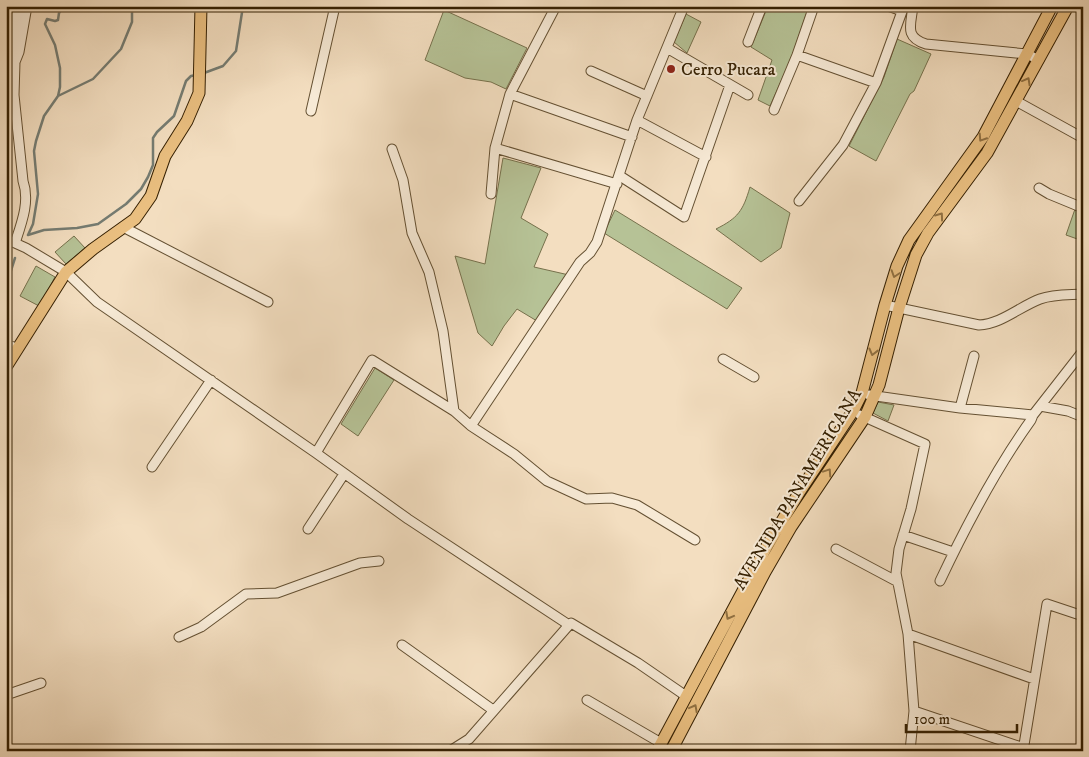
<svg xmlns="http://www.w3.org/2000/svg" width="1089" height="757" viewBox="0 0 1089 757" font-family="'IM FELL DW Pica',serif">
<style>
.green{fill:#b6c296;stroke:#76714c}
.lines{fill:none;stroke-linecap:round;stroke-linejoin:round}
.stream{stroke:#757c72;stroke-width:2.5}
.minor-casing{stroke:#645032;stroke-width:11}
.major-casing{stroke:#352002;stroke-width:13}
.minor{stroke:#f7ead6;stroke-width:9}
.major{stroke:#eabf80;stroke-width:11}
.oneway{stroke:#907041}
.poi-dot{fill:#8f2418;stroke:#f7ead6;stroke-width:2}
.labels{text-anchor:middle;stroke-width:4;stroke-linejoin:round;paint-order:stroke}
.poi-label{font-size:18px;fill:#352002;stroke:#f7ead6;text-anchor:start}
.street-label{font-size:18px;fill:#352002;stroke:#f7ead6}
</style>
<rect width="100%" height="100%" fill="#f3dec0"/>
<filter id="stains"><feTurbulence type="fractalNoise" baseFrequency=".004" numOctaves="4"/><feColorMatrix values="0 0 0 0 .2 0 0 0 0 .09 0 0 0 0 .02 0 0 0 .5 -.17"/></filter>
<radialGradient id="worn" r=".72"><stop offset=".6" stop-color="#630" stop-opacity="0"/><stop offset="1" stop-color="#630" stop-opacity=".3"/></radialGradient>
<path class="green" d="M 768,6 L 809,6 L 791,59 L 770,106 L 758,100 L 772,60 L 751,47 Z
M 444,10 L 527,48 L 506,89 L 491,82 L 465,78 L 425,60 Z
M 686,14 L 701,22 L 687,53 L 674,42 Z
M 897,39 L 931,54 L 914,91 L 910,94 L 876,161 L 849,146 L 884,77 Z
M 503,158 L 541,168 L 521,218 L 548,234 L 534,267 L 569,275 L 537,321 L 517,309 L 504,326 L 492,346 L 478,333 L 455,256 L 485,264 Z
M 750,187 L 790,213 L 781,248 L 761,262 L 716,229 C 738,218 743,211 750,187 Z
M 1075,209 L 1083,212 L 1083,241 L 1066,235 Z
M 615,210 L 742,288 L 727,309 L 604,233 Z
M 74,236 L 85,248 L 66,264 L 55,252 Z
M 36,266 L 55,277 L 39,306 L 20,296 Z
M 375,368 L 394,380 L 358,436 L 341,424 Z
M 878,402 L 894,405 L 888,421 L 873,413 Z"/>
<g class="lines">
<path class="stream" d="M 204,73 L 223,66 L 236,51 L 243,6
M 58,96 L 93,79 L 121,49 L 132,22 L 132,6
M 28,235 L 44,230 L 77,228 L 98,224 L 126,204 L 141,189 L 148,177 L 153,165 L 153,138 L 157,132 L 174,116 L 186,81 L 191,76 L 196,75
M 28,235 L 33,224 L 38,194 L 34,151 L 36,141 L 44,116 L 58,96 L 60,87 L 60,68 L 55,45 L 45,24 L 47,19 L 55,21 L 58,20 L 59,13 L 64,6
M 6,286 L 15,258"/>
<g class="minor-casing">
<path id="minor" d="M 888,6 L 902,11
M 913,6 C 911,25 904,37 926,44 L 1027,54 L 1039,60
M 748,42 L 762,6
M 667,48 L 748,95
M 797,55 L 876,83
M 15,62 L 10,52 L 18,6
M 591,71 L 647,96
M 510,94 L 632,137
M 1016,101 L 1083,138
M 774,110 L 797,55 L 814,6
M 311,111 L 335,6
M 637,120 L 706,157
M 495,148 L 617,184
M 392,149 L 403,180 L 412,233 L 429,272 L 443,331 L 454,411 L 471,426 L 514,454 L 547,481 L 586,499 L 612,498 L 637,505 L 695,540
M 620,176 L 684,217 L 730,85
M 1039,188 L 1049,194 L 1083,208
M 491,194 L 495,148 L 510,94 L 556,6
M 799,201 L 843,145 L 876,83 L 904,6
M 123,227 L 268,302
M 6,239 L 26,248 L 66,272 L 97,302 L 316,453 L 408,519 L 569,625 L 469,739 L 450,751
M 15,243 C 22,222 30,201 23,181 L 14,95 L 15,62 L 19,52 L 27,6
M 885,305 L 979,325 C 1001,324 1019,307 1040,299 C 1054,294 1069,295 1083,294
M 6,344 L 18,349
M 723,359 L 754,377
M 869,395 L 960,408 L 1033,415
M 1040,406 L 1068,411 L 1083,417
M 960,408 L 974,356
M 860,415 L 925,444 L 911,509 L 899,549 L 896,573 L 908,634 L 914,711 L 910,751
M 471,426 L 580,262 L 590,253 L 597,242 L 637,120 L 684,6
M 316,453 L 372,360 L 454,411
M 152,467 L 211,380
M 308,529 L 344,474
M 903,535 L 953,552
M 836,549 L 898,582
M 940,581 C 966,526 995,470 1031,420 L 1033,415 L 1083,351
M 571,623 L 638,663 L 686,696
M 908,634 L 1034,679
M 179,637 L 201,627 L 246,594 L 277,593 L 360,563 L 379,561
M 402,645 L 493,710
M 6,695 L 41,683
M 587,700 L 661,743
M 914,711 L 1024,748
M 1023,751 L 1047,604 L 1083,616"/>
</g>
<g class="major-casing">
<path id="major" d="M 6,367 L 66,272 L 93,249 L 135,219 L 151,196 L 165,156 L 187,121 L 199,93 L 201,6
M 657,751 L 767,546 L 800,491 L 853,411 L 862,393 L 885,305 L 897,266 L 909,240 L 983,137 L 1052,6
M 671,751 L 765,572 L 791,527 L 865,417 L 879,385 L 899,308 L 916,255 L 928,233 L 987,153 L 1068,6"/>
</g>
<use href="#minor" class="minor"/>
<use href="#major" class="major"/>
</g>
<defs><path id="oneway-chevron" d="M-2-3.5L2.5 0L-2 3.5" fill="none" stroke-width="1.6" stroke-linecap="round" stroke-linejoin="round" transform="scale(1.25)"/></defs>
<g class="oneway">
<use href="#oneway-chevron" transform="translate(1027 81) rotate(-61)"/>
<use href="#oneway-chevron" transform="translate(982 138) rotate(123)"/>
<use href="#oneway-chevron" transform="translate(940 216) rotate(-54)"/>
<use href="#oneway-chevron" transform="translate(895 274) rotate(108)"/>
<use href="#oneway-chevron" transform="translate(873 352) rotate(104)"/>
<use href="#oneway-chevron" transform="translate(828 472) rotate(-56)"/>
<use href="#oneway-chevron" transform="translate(729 616) rotate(118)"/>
<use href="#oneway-chevron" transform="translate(694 708) rotate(-62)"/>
</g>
<circle class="poi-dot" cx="671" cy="69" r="5"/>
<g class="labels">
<g class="poi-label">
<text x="681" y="75">Cerro Pucara</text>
</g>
<g class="street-label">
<text transform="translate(797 489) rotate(-59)" y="6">AVENIDA PANAMERICANA</text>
</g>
</g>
<rect width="1089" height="757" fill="none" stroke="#f3dec0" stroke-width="25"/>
<rect x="8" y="8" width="1074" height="742" fill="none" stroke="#352002" stroke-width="2.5"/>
<rect x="12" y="12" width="1064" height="732" fill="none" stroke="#352002"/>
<path d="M906 724v8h111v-8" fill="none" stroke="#352002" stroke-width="2.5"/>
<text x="914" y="724" font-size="15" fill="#352002" stroke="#f7ead6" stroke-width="4" paint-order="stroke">100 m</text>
<rect width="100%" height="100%" filter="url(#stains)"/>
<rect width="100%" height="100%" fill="url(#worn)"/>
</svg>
